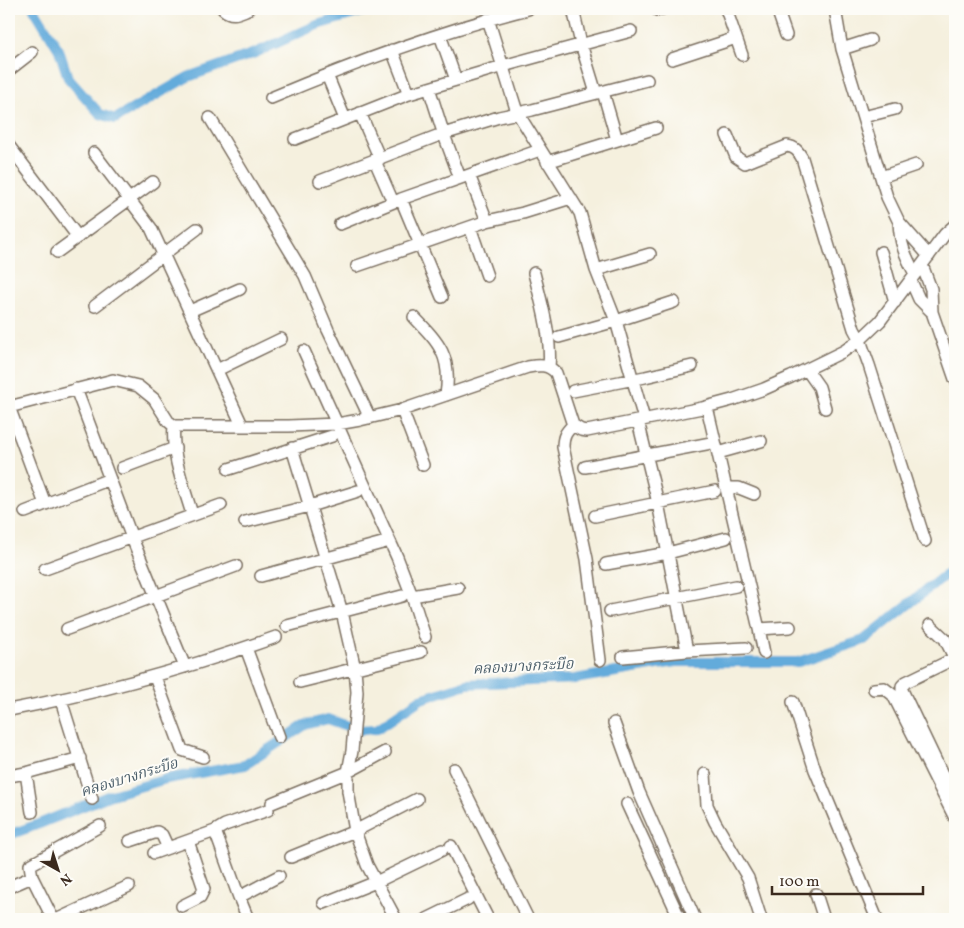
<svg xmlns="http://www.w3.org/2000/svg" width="964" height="928" viewBox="0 0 964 928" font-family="Vollkorn,'Noto Serif Thai',serif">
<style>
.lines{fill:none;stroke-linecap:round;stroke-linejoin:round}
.canal{stroke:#64abdb;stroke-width:10}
.minor-casing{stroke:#7c6f61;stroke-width:14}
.minor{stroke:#fff;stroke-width:11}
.labels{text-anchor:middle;stroke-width:4;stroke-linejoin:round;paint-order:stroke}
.water-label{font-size:15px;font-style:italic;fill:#4b5e6a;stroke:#fdfcf7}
</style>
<rect width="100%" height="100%" fill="#fdfcf7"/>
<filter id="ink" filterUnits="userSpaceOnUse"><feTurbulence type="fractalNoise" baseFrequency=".02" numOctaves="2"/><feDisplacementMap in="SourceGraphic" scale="10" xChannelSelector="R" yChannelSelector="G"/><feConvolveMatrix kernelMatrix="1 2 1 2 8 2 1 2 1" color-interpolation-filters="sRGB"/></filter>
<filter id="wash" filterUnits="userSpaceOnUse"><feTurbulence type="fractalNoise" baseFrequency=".0096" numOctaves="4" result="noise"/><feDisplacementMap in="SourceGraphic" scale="20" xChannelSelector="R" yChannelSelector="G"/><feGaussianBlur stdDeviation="1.12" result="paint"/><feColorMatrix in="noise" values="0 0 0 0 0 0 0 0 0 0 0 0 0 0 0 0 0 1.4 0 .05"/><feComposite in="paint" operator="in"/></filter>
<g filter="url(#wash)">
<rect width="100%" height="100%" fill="#f5f0de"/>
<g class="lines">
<path class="canal" d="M 34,9 L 59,50 L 68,78 L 100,114 L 115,119 L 188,77 L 255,53 L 317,25 L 371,9
M 9,835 L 39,824 L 108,796 L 166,779 L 245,765 L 305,725 L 328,719 L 359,730 L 377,729 L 421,699 L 467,684 L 575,679 L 675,662 L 798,662 L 864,640 L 955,567"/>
</g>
</g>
<g filter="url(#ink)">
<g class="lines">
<g class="minor-casing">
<path id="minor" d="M 223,9 C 232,17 238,13 248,9
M 573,9 L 581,44 L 596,93
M 726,9 L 742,55
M 777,9 L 786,35
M 835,9 L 842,49 L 887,197 L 899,222 L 929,256
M 657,10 L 662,9
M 488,19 L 517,112 L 580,213 L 596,270 L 616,321 L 644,419
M 440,35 L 456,80
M 842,49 L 870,40
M 392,50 L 409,94
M 672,59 L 736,38
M 9,70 L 32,52
M 327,75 L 345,119
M 429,88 L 444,135 L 460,178
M 603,92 L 617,140
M 271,98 C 354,63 440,31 528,9
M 360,113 L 380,159
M 863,117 L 895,109
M 210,118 L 305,276 L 328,330 L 370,418
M 727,135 L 736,157 L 745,163 L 787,146 C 795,147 798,151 802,158 L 854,329 L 860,340 L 869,365 L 925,541
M 295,139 L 409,94 L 503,66 L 631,31
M 9,146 L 78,237
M 94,153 L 151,228 L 242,425
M 375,161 L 393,202
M 547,162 L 656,128
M 469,175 L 487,221
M 881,177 L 916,165
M 320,181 L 437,136 L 499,117 L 532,110 L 647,80
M 401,199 L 442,297
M 899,222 C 900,244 905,255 915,274
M 340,224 L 401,199 L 540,150
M 470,227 L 487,276
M 57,252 L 153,182
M 881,252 L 895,302
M 922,265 L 931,289 L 932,312 L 955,379
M 357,266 L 487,221 L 523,213 L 571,198
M 596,270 L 650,254
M 534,273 C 541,301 552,338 549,367
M 911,281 L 919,299 L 932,312
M 95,306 L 197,229
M 190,311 L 240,289
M 414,317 C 439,343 452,356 446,395
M 559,337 L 616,321 L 674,302
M 304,351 L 397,557 L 412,596 L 425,637
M 217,370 L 281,339
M 807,370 L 819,387 L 825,408
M 76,389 L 132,538 L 185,667
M 573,391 L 645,377 L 692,366
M 9,407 L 113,380 L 138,386 L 154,399 L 168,421 L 174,426 L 289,426 L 337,424 L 360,420 L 402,410 L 528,367 C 539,365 548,364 556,373 L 573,425 L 581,430 L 587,431 L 702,408 L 732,400 L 764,389 L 791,377 L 844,351 L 860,340 L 880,321 L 945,234 L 955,225
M 9,407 L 45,504
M 707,407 L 759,629 L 790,627
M 402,410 L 423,465
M 638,421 L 658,503 L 687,651
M 573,425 C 566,432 563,436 563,447 L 587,559 L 600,660
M 174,426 C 171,455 184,487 192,514
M 292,448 L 342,612 L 355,669 L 357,692 L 352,751 L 348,772 L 348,791 L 355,831 L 367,865 L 396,919
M 718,453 L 761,441
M 585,467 L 711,443
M 122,468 L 175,448
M 229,469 L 332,436
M 727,488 L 739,488 L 754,494
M 25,512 L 110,479
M 595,516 L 715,491
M 245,522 L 310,506 L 358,491
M 606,564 L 668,553 L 726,538
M 45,569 L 221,505
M 261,576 L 386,542
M 412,596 L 458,588
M 610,611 L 736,586
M 930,625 L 945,639 L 953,655 L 951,659 L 945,663 L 906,682 L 902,686 L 902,690 L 955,801
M 287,626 L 402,596
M 67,629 L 236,566
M 759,629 L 764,653
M 246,648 L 279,737
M 623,657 L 687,651 L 746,648
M 155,677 L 182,750 L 203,757
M 300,682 L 421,652
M 874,689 L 884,688 L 893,695 L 955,818
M 61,700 L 92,799
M 793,702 L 815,770 L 877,919
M 9,710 C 100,693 189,668 276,637
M 614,723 L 639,792 L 695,919
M 454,769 L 528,919
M 26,773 L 32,812
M 705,774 L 707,805 L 715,822 L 748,878 L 761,919
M 9,776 L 26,773 L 80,758
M 272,803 L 348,772 L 385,752
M 627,804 L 680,919
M 130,841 L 157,832 L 162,835 L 168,848
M 451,846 L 488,919
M 154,853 L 215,831
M 291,857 L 355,831 L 417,799
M 9,887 L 32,877
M 816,894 L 824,919
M 239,897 L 279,876
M 324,903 L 376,882 L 442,850
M 182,906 L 200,897 L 204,889 L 188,841
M 53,919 L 32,877 L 30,865 L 100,826
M 58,919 L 129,886
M 248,919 L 239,897 L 215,831 L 225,825 L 268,810
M 427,919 L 468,899"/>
</g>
<use href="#minor" class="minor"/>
</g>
</g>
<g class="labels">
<g class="water-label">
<text transform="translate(523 666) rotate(-3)" y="5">คลองบางกระบือ</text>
<text transform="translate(129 777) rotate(-17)" y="5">คลองบางกระบือ</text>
</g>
</g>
<rect width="964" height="928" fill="none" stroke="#fdfcf7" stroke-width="30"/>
<g transform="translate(58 870) rotate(141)" stroke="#fdfcf7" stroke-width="4" paint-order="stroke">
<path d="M0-4L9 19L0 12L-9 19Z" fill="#3b2a1e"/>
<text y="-8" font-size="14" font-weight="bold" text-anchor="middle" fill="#3b2a1e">N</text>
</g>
<path d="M772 886v8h151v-8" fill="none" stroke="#3b2a1e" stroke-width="2.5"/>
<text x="779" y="886" font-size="15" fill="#3b2a1e" stroke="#fdfcf7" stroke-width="4" paint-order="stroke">100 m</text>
</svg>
